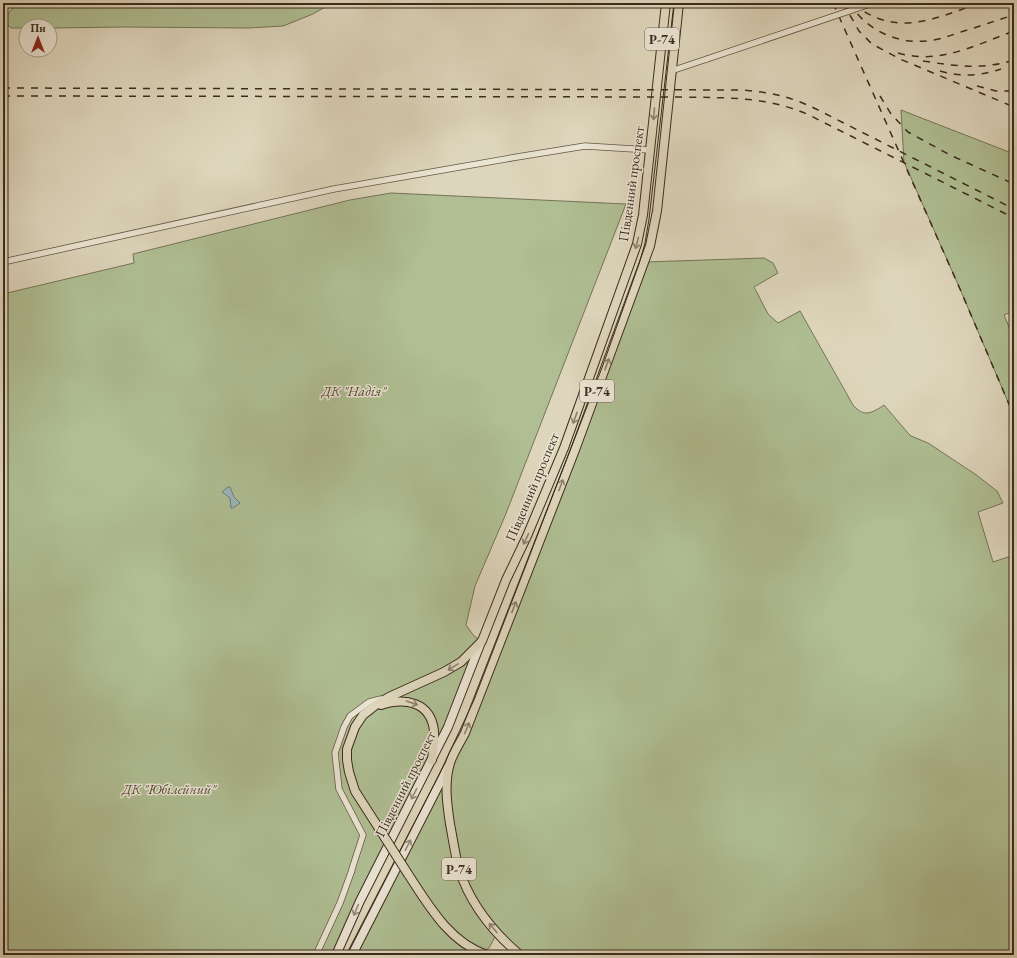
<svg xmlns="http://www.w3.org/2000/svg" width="1017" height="958" viewBox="0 0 1017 958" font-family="'EB Garamond',serif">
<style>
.green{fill:#afbe93;stroke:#767458}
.water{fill:#96b7b9;stroke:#727f7a}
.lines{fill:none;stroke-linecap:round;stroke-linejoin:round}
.street-casing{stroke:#645644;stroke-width:7}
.secondary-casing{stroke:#3c2b1c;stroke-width:10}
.primary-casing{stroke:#3c2b1c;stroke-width:10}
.street{stroke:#eae4d3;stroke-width:5.5}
.secondary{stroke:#eae4d3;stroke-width:8}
.primary{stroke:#ded6bc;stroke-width:8}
.tram{stroke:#3c2b1c;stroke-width:1}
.rail{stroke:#3c2b1c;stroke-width:1.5;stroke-dasharray:7 7;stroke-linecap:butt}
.street-bridge-casing{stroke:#645644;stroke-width:7;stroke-linecap:butt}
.primary-bridge-casing{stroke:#3c2b1c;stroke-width:10;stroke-linecap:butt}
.street-bridge{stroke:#eae4d3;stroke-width:5.5}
.primary-bridge{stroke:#ded6bc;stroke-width:8}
.oneway{stroke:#8d806c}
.oneway2{stroke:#938878}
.labels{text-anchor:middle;stroke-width:3;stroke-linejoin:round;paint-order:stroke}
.shield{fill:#eae4d3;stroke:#706253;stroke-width:1}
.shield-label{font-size:13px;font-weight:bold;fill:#3c2b1c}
.street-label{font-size:14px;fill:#3c2b1c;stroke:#eae4d3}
.park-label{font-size:14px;font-style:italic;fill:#534834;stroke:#eae4d3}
</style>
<rect width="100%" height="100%" fill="#ded6bc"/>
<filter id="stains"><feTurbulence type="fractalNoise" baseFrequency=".005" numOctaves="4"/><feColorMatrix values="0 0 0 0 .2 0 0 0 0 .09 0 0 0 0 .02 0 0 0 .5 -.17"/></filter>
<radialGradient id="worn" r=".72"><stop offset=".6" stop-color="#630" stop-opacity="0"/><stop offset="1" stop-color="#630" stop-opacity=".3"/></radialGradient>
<path class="green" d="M 17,3 L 332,3 L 313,14 L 283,26 L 248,28 L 125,27 L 50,28 L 50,26 L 26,26 L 26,28 L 11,28 L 3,20 Z
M 901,110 L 1014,154 L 1014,311 L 1004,315 L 1014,339 L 1014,416 L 960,289 L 904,162 Z
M 391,193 L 626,204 L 505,516 L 475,586 L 466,625 L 474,636 L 482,641 L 462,662 L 472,666 L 448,727 L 336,955 L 3,955 L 3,294 L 134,263 L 133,254 L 350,200 Z
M 764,258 L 773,263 L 778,273 L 754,287 L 768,314 L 778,323 L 800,311 L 853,405 C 864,418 872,413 884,405 L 907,432 L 911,436 L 928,443 L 975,474 L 997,491 L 1003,503 L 978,512 L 993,562 L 1014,555 L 1014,955 L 520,955 L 497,933 L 489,948 L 481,953 L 487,955 L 352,955 L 465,733 L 645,262 Z"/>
<path class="water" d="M 228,487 L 230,487 L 234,497 L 240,503 L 233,508 L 231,508 L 230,498 L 222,492 Z"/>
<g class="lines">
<g class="street-casing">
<path id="street" d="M 671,71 L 707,59
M 3,262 L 334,189 L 517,157 L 585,146 L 650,150
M 352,869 L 363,835 L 339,789 L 335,753 L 344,727 L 350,716 L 369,702 L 381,699
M 316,955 L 340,903 L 352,870"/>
</g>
<g class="secondary-casing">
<path id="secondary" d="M 336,955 L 360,901 L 448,727 L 481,642
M 352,955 L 448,767"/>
</g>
<g class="primary-casing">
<path id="primary" d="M 381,705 C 405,697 431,702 434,731 C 435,741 433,750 432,760
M 380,830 L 355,791 L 349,772 L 347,760 L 347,749 L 355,727 L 363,715 L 377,704 L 389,697 L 444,672 L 461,662 L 482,641 L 506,580 L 527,536 L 564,448 L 637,244 L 643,215 L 666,3
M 408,874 C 429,906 449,942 487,955
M 520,955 C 493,932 470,904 459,869 C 455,855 453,839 450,824 C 447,804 444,783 450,763 C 453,753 460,743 465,733 L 575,450 L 650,246 L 657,211 L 679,3"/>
</g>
<use href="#street" class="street"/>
<use href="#secondary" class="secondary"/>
<use href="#primary" class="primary"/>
<path class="tram" d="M 346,955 L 439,775 L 474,700 L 603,365 L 639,264 L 645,243 L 649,219 L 674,3"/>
<path class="rail" d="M 833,3 L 960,289 L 1014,416
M 843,3 L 859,31 L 872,44 L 900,59 L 1014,107
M 849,3 C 868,32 900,46 934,40 C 945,38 954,34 964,31 C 981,26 997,20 1014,15
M 853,4 C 897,38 933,19 980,3
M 898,53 C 940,65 975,45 1014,31
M 923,61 C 955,66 982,70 1014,60
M 940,71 C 961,77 980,76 1001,69
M 977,86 L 996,91 L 1014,91
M 3,88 L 743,90 C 773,93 789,96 816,109 L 1014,209
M 3,96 L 681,97 C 727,98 766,96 809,115 L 1014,218
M 880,96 L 891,114 L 908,132 L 950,155 L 1014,184"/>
<g class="street-bridge-casing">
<path id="street-bridge" d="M 707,59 L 873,3"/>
</g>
<g class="primary-bridge-casing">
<path id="primary-bridge" d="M 380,830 L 408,874"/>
</g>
<use href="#street-bridge" class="street-bridge"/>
<use href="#primary-bridge" class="primary-bridge"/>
</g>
<defs><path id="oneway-shaft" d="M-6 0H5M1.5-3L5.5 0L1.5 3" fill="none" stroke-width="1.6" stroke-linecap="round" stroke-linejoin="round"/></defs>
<g class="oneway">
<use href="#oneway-shaft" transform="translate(654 114) rotate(95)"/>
<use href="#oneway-shaft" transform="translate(637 243) rotate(105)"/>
<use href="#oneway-shaft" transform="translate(607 364) rotate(-70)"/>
<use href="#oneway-shaft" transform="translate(575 418) rotate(110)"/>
<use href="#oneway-shaft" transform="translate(561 485) rotate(-69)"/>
<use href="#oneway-shaft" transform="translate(526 539) rotate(115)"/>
<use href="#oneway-shaft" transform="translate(514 607) rotate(-69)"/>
<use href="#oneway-shaft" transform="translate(453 667) rotate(149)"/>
<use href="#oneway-shaft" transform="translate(412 703) rotate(19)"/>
<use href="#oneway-shaft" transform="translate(467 728) rotate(-68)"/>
<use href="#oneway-shaft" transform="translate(493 928) rotate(-131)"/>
</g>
<g class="oneway2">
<use href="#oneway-shaft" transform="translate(414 794) rotate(117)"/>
<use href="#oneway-shaft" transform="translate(408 845) rotate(-63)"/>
<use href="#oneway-shaft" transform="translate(356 910) rotate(113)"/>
</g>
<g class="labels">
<g class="shield">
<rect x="645" y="28" width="34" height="22" rx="3"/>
<rect x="580" y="380" width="34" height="22" rx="3"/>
<rect x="442" y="858" width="34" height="22" rx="3"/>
</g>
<g class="shield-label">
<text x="662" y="44">Р-74</text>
<text x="597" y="396">Р-74</text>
<text x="459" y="874">Р-74</text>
</g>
<g class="street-label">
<text transform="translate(631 184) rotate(-82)" y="5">Південний проспект</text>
<text transform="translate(532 487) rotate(-67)" y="5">Південний проспект</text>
<text transform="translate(405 784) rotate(-63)" y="5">Південний проспект</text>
</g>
<g class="park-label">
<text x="354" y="396">ДК "Надія"</text>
<text x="169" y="794">ДК "Юбілейний"</text>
</g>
</g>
<rect width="1017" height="958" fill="none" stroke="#ded6bc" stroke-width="16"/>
<rect x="4" y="4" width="1009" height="950" fill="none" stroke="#3c2b1c" stroke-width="2"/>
<rect x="8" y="8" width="1001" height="942" fill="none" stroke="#3c2b1c"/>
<g transform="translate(38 38)"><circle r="19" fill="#eae4d3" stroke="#a49a8a"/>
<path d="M0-3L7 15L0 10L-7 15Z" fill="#8f2418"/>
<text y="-6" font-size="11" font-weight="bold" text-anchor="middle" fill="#3c2b1c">Пн</text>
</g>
<rect width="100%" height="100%" filter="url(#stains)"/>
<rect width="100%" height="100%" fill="url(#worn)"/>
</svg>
